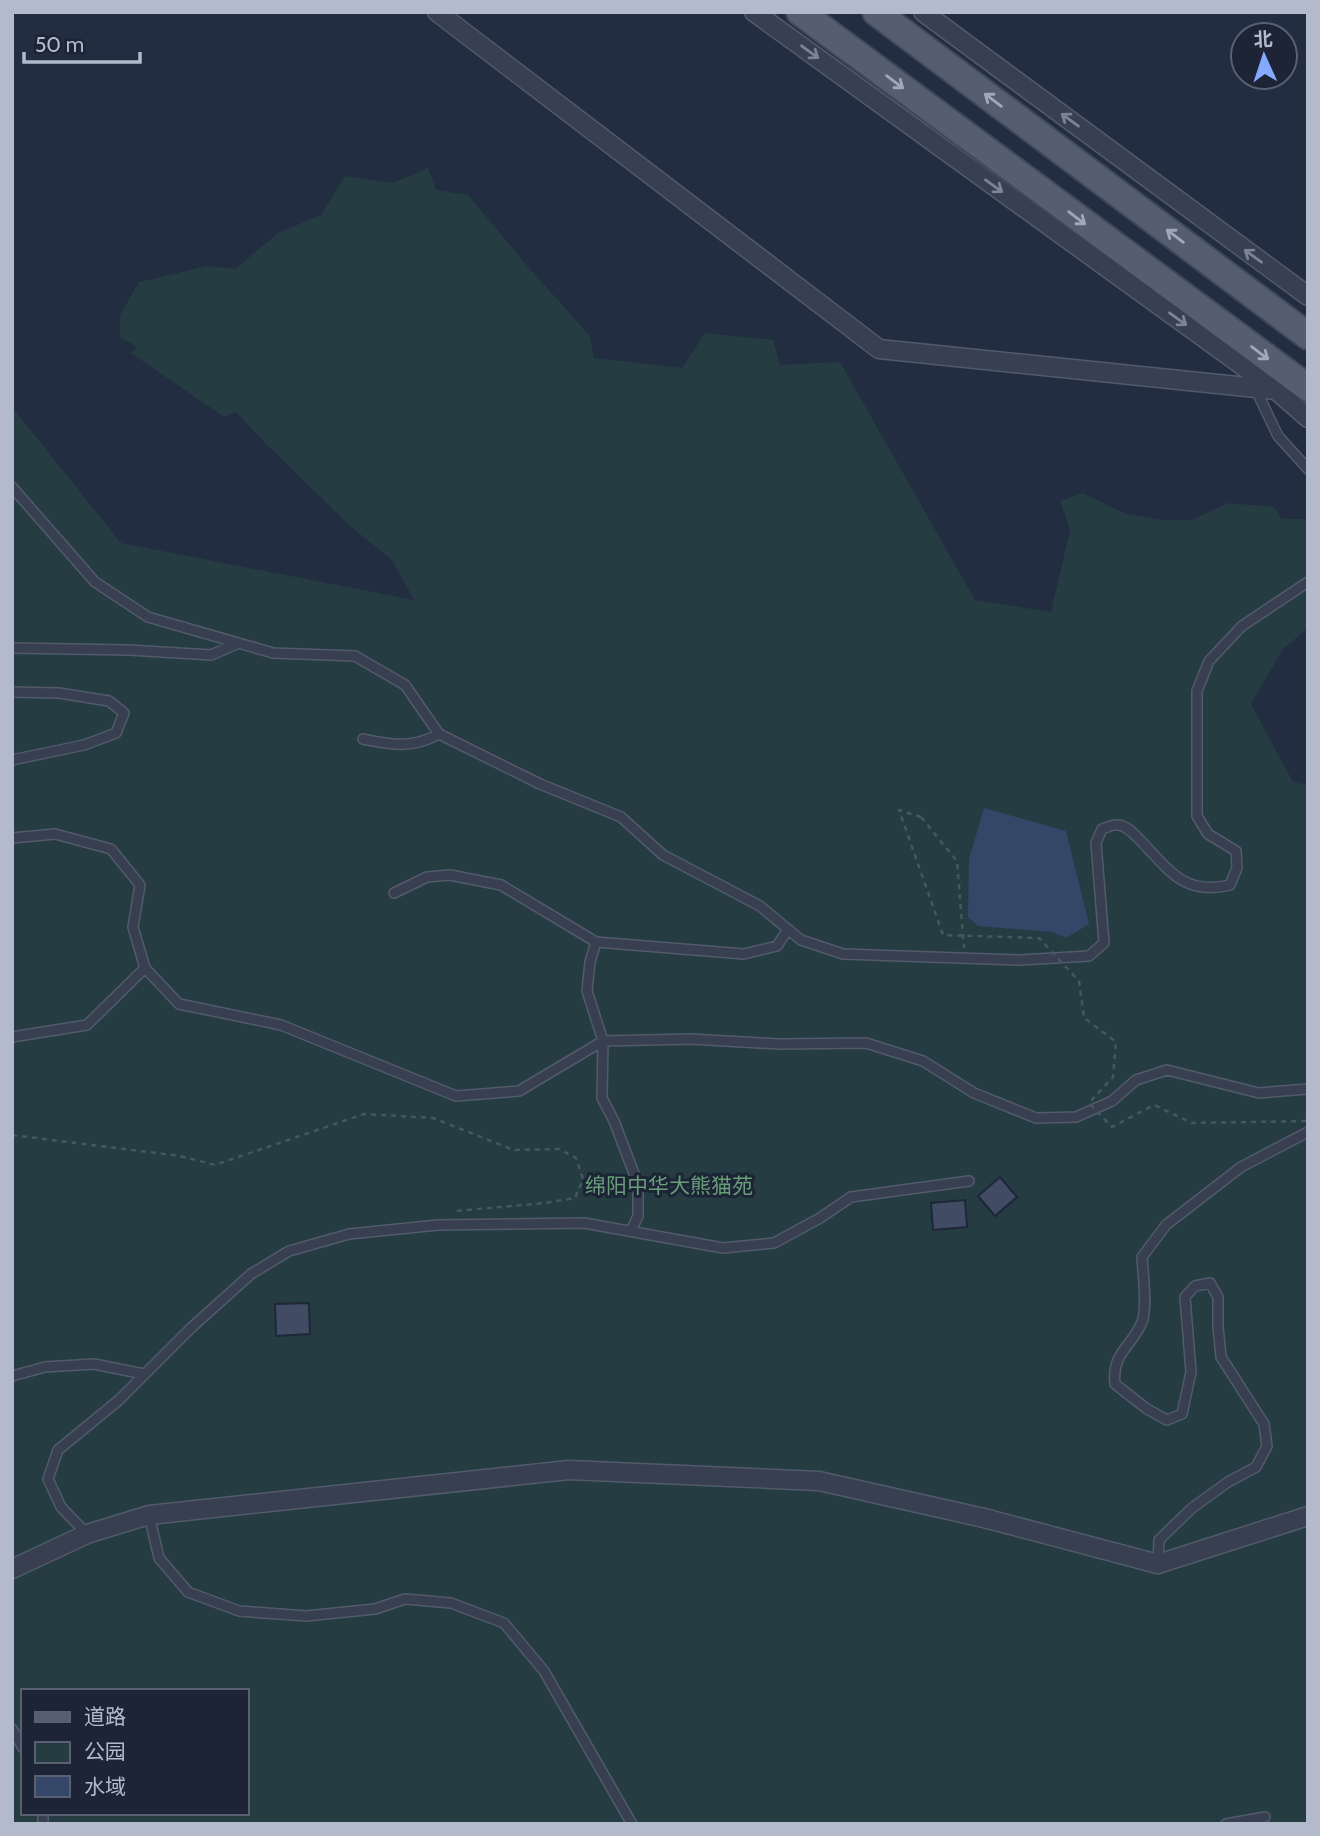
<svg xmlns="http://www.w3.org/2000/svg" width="1320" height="1836" viewBox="0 0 1320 1836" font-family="Cabin,'Noto Sans SC',sans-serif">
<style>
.green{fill:#243c42;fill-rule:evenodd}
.water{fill:#344769}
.building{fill:#414c64;stroke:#1e2638;stroke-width:2}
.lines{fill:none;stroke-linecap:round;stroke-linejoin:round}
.service-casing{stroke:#525a6b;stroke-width:12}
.minor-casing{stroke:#525a6b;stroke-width:21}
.primary-casing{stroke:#40485a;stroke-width:30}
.path{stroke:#43595f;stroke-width:2.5;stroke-dasharray:5 5;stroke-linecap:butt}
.service{stroke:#373f51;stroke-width:9}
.minor{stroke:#373f51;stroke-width:18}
.primary{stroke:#555e71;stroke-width:26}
.path-bridge{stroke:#43595f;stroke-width:2.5;stroke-dasharray:5 5;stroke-linecap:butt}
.oneway{stroke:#7b8394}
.oneway2{stroke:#a0a8b9}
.labels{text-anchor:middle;stroke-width:6;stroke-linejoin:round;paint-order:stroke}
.park-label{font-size:21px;fill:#689e79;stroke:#1c2436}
</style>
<rect width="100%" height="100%" fill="#222d41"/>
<path class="green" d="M 428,168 L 436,190 L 468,195 L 530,269 L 590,336 L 594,358 L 682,368 L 705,333 L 773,340 L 780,365 L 840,362 L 975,600 L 1051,612 L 1070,530 L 1060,501 L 1083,493 L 1126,514 L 1162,520 L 1192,520 L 1228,503 L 1274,507 L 1282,519 L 1308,519 L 1308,628 L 1283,649 L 1251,704 L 1293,782 L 1308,785 L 1308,1824 L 12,1824 L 12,407 L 121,543 L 414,600 L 392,560 L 350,526 L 264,442 L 236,412 L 224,417 L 131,353 L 137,347 L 120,337 L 120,315 L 139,282 L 207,266 L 235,269 L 278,233 L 321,215 L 345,176 L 393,183 ZM 23,1691 L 247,1691 L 247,1813 L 23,1813 Z"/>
<path class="water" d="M 984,808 L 1066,831 L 1089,924 L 1066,938 L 1052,932 L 978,926 L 968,917 L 969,859 Z"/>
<path class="building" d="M 1000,1177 L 1017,1197 L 995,1216 L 978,1196 Z
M 965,1200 L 967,1227 L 933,1230 L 931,1203 Z
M 309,1303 L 310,1334 L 276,1336 L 275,1304 Z"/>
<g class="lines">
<g class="service-casing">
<path id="service" d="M 1255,388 L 1278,436 L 1308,469
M 12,487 L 95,582 L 148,617 L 273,653 L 355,656 L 405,685 L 439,734 L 540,784 L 621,817 L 663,855 L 760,906 L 801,940 L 843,954 L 1020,960 L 1089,956 L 1104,943 L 1096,843 L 1102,829 C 1106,828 1113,824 1118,825 C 1126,825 1134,834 1140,840 C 1169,870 1184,896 1230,885 L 1237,868 L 1236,851 L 1208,834 L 1197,816 L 1197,691 L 1209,661 L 1242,626 L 1308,582
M 12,648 L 129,650 L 211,655 L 239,643
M 12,692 L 59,693 L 109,701 L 124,713 L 116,733 L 84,745 L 12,760
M 363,739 C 393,745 411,749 439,734
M 12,838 L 55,834 L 111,849 L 140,885 L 133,927 L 145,968 L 179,1004 L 281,1025 L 456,1096 L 519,1091 L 603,1041 L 691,1039 L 779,1044 L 866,1043 L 923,1061 L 974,1093 L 1036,1118 L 1076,1117 L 1112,1101 L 1136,1080 L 1167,1070 L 1259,1093 L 1308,1089
M 394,893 L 427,877 L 450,875 L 501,885 L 596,942 L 744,954 L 777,946 L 788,929
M 596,942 L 590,962 L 587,991 L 603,1041 L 602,1098 L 614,1121 L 638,1184 L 638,1216 L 631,1231
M 12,1037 L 87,1025 L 145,968
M 12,1376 L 45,1367 L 94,1364 L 144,1374
M 149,1515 L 159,1558 L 188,1592 L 239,1611 L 306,1616 L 375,1609 L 405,1599 L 451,1603 L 504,1623 L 544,1671 L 632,1824
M 87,1534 L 61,1507 L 48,1479 L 58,1450 L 119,1400 L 191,1328 L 251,1274 L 289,1251 L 349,1234 L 438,1225 L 584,1223 L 723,1248 L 774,1243 L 820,1218 L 851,1197 L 969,1181
M 1158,1564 L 1159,1540 L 1192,1508 L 1228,1482 L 1256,1467 L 1267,1446 L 1264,1424 L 1221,1357 L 1218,1327 L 1218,1297 L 1210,1283 L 1195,1286 L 1185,1297 L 1191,1372 L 1182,1414 L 1167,1420 L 1147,1409 L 1115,1384 C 1111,1351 1135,1345 1143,1319 C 1147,1302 1143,1275 1142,1257 L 1166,1225 L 1241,1167 L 1308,1132
M 12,1729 L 23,1748
M 43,1813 L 43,1824
M 1226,1824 L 1265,1817"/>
</g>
<g class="minor-casing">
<path id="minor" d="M 437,12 L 879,349 L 1276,390
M 754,12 L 1276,390 L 1308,418
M 923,12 L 1308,296
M 12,1569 L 87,1534 L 149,1515 L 569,1470 L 819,1481 L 984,1518 L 1158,1564 L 1308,1516"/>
</g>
<g class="primary-casing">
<path id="primary" d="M 800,12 L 1308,388
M 876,12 L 1308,336"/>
</g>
<path class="path" d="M 921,817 L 957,861 L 964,948
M 12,1135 L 180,1156 L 215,1165 L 364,1114 L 433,1118 L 514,1150 L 559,1149 L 576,1158 L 583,1179 L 575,1198 L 545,1203 L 456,1211"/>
<use href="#service" class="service"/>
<use href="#minor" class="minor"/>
<use href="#primary" class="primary"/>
<path class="path-bridge" d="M 921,817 L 899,810 L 943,935 L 1039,938 L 1079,981 L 1084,1018 L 1116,1042 L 1113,1077 L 1089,1103 L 1112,1127 L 1154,1105 L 1192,1123 L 1308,1121"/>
</g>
<defs><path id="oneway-shaft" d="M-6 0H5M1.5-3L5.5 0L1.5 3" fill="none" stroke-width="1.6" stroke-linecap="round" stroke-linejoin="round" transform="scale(1.75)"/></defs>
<g class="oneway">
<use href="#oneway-shaft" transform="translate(810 52) rotate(36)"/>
<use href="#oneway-shaft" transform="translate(1070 120) rotate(-144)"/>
<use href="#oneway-shaft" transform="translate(994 186) rotate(36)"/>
<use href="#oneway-shaft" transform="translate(1253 256) rotate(-144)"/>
<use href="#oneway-shaft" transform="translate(1178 319) rotate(36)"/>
</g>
<g class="oneway2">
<use href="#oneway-shaft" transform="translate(895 82) rotate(37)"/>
<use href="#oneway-shaft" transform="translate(993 100) rotate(-143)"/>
<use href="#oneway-shaft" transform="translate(1077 218) rotate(37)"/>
<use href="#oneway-shaft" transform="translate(1175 236) rotate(-143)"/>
<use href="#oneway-shaft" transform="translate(1260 353) rotate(37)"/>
</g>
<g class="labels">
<g class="park-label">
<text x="669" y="1193">绵阳中华大熊猫苑</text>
</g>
</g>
<rect width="1320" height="1836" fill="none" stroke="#b3bacb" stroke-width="28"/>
<rect x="21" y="1689" width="228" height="126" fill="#1c2436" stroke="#586072" stroke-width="2"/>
<rect x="35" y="1712" width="35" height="10" fill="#555e71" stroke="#586072" stroke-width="2"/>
<text x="84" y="1724" font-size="21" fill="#b3bacb">道路</text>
<rect x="35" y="1742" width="35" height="21" fill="#243c42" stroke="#586072" stroke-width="2"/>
<text x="84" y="1759" font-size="21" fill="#b3bacb">公园</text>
<rect x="35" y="1776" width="35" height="21" fill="#344769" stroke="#586072" stroke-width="2"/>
<text x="84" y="1794" font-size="21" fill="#b3bacb">水域</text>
<g transform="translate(1264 56) rotate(357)"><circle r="33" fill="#1c2436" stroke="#586072" stroke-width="2"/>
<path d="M0-5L12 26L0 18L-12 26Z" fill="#85a9ff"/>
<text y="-10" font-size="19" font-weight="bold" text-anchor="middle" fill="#b3bacb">北</text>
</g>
<path d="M24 52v10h116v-10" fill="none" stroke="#b3bacb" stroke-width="3.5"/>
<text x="35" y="52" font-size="21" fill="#b3bacb" stroke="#1c2436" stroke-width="5" paint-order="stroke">50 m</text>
</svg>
